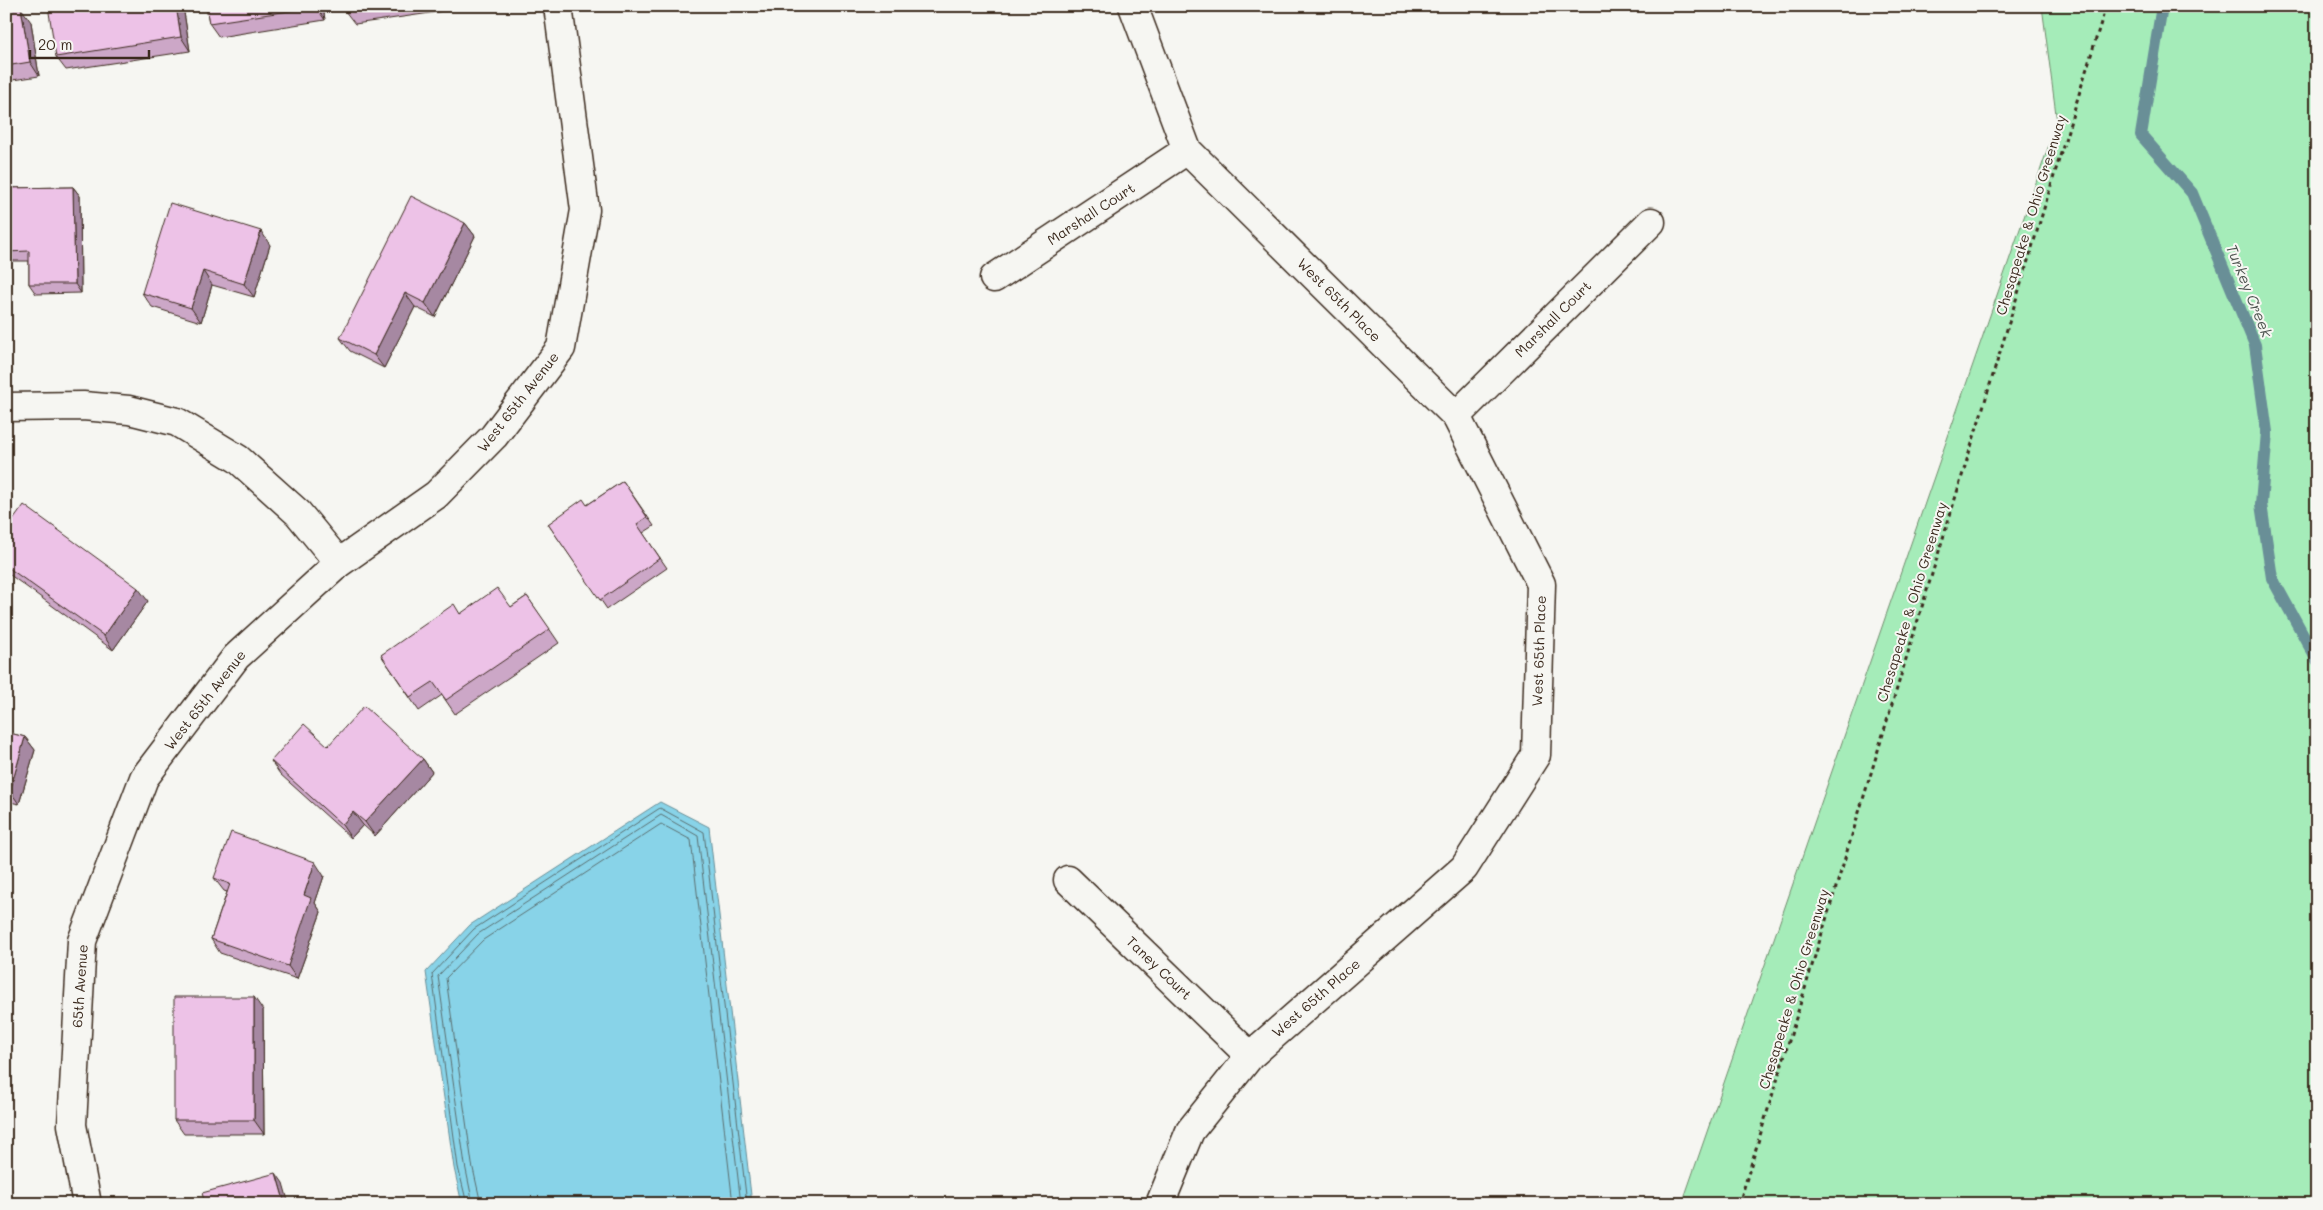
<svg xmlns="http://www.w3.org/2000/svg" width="2323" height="1210" viewBox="0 0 2323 1210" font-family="Mali,sans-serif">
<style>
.green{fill:#a5ecb9;stroke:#708b6c}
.water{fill:#88d3e8;stroke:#698f97}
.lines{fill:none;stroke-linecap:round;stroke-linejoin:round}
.shore{stroke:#5a6e6f;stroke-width:1}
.stream{stroke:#698f97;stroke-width:12}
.street-casing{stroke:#3b2a1e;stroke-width:31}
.path{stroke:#3b2a1e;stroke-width:3;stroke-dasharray:4 4;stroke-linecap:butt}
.street{stroke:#f6f6f2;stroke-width:28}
.wall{fill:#cca7c7;stroke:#3b2a1e}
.shaded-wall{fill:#a688a2;stroke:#3b2a1e}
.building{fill:#edc2e7;stroke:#3b2a1e}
.labels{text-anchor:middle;stroke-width:4;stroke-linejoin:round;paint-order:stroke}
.street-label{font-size:14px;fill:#3b2a1e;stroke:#f6f6f2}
.water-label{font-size:15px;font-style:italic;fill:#4e5450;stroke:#f6f6f2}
</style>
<rect width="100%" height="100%" fill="#f6f6f2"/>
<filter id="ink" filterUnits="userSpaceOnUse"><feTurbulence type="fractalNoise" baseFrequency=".02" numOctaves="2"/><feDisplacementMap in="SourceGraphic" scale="10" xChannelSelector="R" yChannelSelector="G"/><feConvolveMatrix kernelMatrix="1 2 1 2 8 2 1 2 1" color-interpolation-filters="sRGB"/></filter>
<g filter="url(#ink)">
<path class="green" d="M 2042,6 L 2317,6 L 2317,1204 L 1682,1204 L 2057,122 Z"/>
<path class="water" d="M 660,802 L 709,827 L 752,1204 L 462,1204 L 454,1168 L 426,972 L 470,925 Z"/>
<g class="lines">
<path class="shore" d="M 467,1204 L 458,1167 L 432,974 L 474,929 L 660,808 L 704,832 L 747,1204
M 473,1204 L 465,1165 L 438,976 L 478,934 L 661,815 L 698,836 L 741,1204
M 481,1204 L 472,1164 L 446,978 L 483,940 L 661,824 L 691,840 L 733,1204"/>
<path class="stream" d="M 2162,6 L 2141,135 L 2192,193 L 2255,345 L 2267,432 L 2261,504 L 2272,578 L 2317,660"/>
<g class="street-casing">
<path id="street" d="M 1133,6 L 1187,150 L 1456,416 L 1541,584 L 1536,755 L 1464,868 L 1250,1056 L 1190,1131 L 1160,1204
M 994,278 L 1187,150
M 6,407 L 83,406 L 129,410 L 177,422 L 238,459 L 298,513 L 339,563
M 1456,416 L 1651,222
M 1068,880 L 1250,1056
M 87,1204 L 72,1125 L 82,941 L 144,778 L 236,657 L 339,563 L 436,495 L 494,436 L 561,348 L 585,210 L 558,6"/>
</g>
<path class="path" d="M 1739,1204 L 2106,6"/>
<use href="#street" class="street"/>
</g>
<path class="wall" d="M 183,6 L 190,51 L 66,70 L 56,57 Z
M 206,6 L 323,6 L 325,20 L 219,37 L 209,23 Z
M 345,6 L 450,6 L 451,10 L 355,24 L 345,11 Z
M 6,10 L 31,22 L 39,76 L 6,81 Z
M 73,187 L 80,196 L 81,293 L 36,294 L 29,284 L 29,261 L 6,261 L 6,188 Z
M 465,223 L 475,236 L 435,317 L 415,307 L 384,368 L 350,351 L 340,338 Z
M 270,245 L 254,297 L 212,285 L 201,322 L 152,307 L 142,293 Z
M 623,481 L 654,526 L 643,533 L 667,568 L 607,609 L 548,524 L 587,505 Z
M 6,530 L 148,601 L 113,650 L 6,572 Z
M 527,596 L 559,643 L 455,714 L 442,695 L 419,711 L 381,655 L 461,613 L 511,607 Z
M 6,732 L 25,737 L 35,750 L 19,804 L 6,801 Z
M 328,746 L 423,759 L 432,772 L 375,836 L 363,825 L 351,838 L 280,774 L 271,761 Z
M 324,876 L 315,903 L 321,912 L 297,979 L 220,953 L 211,939 L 227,892 L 224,891 L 214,878 Z
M 263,1010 L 264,1134 L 184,1134 L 174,1120 Z"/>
<path class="shaded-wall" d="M 176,6 L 183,6 L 190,51 L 181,37 Z
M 315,6 L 323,6 L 325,20 L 316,7 Z
M 21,8 L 31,22 L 39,76 L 30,62 Z
M 73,187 L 80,196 L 81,293 L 75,284 Z
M 465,223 L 475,236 L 435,317 L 425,303 Z
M 261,231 L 270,245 L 254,297 L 244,284 Z
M 203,271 L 212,285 L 201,322 L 191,308 Z
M 405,293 L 415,307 L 384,368 L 374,355 Z
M 138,588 L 148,601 L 113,650 L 104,636 Z
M 25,737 L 35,750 L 19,804 L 10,791 Z
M 423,759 L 432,772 L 375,836 L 365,822 Z
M 353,812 L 363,825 L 351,838 L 342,825 Z
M 315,862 L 324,876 L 315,903 L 321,912 L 297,979 L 288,966 L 304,895 Z
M 254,997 L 263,1010 L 264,1134 L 254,1120 Z
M 276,1173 L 283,1183 L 289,1204 L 285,1204 Z"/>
<path class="building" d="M 48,6 L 176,6 L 181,37 L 56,57 Z
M 206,6 L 315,6 L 316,7 L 209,23 Z
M 345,6 L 374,6 L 345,11 Z
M 21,8 L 30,62 L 6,66 L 6,10 Z
M 73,187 L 75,284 L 29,284 L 29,251 L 6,252 L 6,188 Z
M 411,196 L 465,223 L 425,303 L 405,293 L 374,355 L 340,338 Z
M 170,203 L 261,231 L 244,284 L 203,271 L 191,308 L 142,293 Z
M 623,481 L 647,517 L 637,524 L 660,558 L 600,600 L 548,524 L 583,499 L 587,505 Z
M 24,505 L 138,588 L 104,636 L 6,566 L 6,530 Z
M 497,588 L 511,607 L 527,596 L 550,629 L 446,700 L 433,682 L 410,697 L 381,655 L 454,604 L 460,614 Z
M 364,706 L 423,759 L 365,822 L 353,812 L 342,825 L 271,761 L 304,724 L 328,746 Z
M 6,732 L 25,737 L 10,791 L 6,790 Z
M 231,832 L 315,862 L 304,895 L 311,898 L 288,966 L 211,939 L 230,884 L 214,878 Z
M 174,997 L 254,997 L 254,1120 L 174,1120 Z
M 276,1173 L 285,1204 L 205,1204 L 202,1193 Z"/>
</g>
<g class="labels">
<g class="street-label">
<text transform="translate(1091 214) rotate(-33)" y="5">Marshall Court</text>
<text transform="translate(2031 215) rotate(-73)" y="5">Chesapeake &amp; Ohio Greenway</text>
<text transform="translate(1339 300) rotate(45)" y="5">West 65th Place</text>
<text transform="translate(1553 319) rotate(-45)" y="5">Marshall Court</text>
<text transform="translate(518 402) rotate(-52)" y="5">West 65th Avenue</text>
<text transform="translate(1912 602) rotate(-73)" y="5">Chesapeake &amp; Ohio Greenway</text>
<text transform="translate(1539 651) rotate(-88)" y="5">West 65th Place</text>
<text transform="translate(205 700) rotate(-52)" y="5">West 65th Avenue</text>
<text transform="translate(1159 968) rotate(44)" y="5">Taney Court</text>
<text transform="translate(80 986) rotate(-86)" y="5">65th Avenue</text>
<text transform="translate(1794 989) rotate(-73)" y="5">Chesapeake &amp; Ohio Greenway</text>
<text transform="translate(1316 998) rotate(-41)" y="5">West 65th Place</text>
</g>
<g class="water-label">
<text transform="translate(2249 291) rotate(68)" y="5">Turkey Creek</text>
</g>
</g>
<rect width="2323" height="1210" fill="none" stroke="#f6f6f2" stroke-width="25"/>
<rect x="12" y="12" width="2298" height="1185" fill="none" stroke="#3b2a1e" stroke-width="2" filter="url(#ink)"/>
<path d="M30 50v8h119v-8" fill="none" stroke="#3b2a1e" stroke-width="2.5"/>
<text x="38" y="50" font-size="15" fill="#3b2a1e" stroke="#f6f6f2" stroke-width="4" paint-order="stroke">20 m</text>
</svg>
